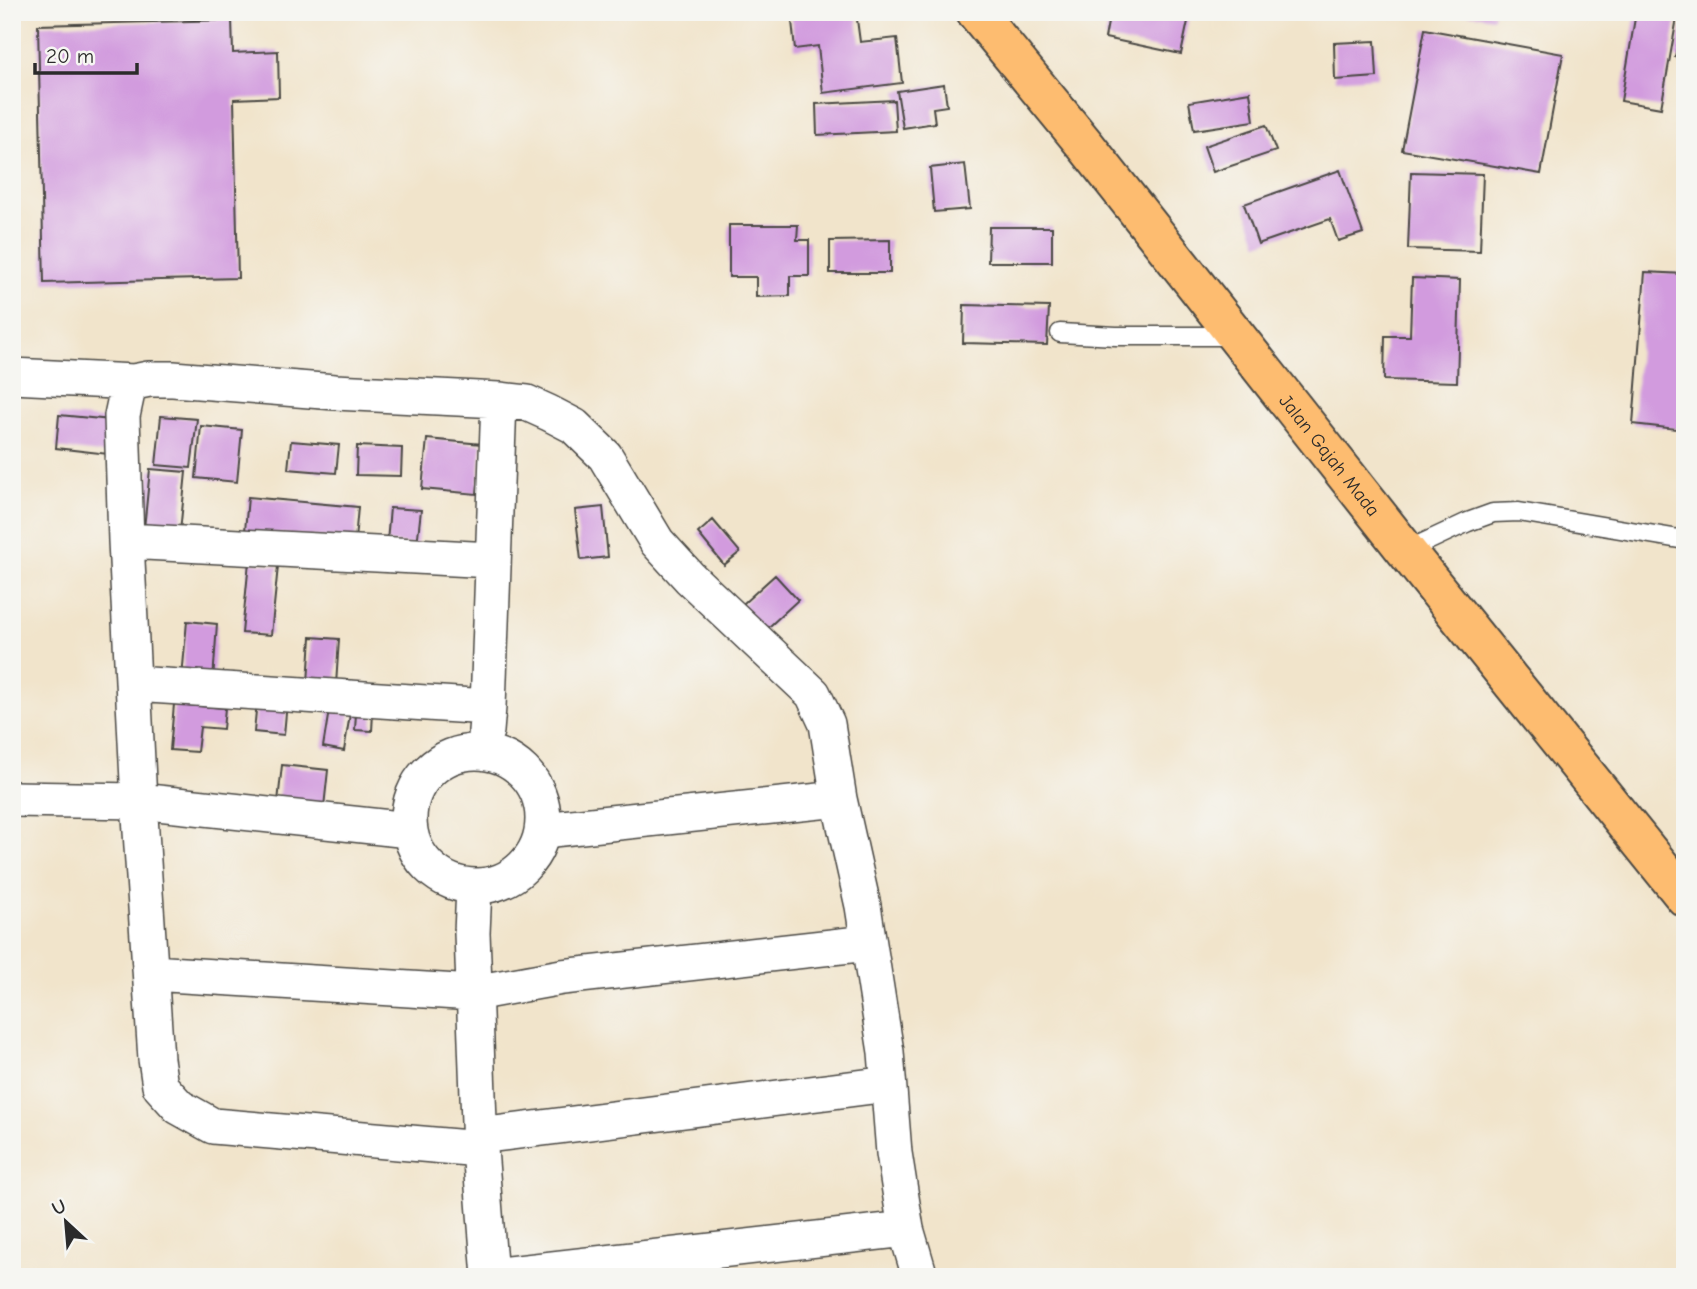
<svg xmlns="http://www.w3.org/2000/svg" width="1697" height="1289" viewBox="0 0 1697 1289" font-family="'Comic Neue',sans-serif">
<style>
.building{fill:#d29bde}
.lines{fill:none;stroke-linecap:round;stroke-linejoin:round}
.service-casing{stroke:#494743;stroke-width:21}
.minor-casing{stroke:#494743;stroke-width:38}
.primary-casing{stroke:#494743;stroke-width:42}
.service{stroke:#fff;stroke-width:18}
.minor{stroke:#fff;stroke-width:35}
.primary{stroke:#fdbc6f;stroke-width:38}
.labels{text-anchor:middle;stroke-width:5;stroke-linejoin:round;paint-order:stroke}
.street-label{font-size:19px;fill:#2b2b2b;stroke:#f6f6f2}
</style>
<rect width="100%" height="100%" fill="#f6f6f2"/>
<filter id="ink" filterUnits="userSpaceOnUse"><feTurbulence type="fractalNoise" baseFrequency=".0143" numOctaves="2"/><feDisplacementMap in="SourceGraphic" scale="14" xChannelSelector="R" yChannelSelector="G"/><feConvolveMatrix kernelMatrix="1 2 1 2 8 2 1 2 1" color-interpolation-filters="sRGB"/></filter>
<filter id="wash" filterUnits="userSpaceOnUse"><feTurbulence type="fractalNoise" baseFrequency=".00686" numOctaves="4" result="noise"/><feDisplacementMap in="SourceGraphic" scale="28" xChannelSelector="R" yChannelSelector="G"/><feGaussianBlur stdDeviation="1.57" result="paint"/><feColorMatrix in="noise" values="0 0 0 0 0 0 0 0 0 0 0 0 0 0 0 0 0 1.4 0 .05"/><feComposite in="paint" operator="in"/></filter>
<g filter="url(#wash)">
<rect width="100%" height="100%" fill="#f1e4cb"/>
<g id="blocks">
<path class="building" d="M 184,12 L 252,12 L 252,19 L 232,19 L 233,53 L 278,51 L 279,97 L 234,99 L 238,278 L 44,283 L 38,25 L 229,20 L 184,19 Z
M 791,12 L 856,12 L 860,42 L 897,38 L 902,83 L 823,93 L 818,46 L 795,49 Z
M 1110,12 L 1190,12 L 1181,54 L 1105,38 Z
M 1469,12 L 1494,12 L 1493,18 L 1468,14 Z
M 1636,12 L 1678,12 L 1661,108 L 1621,101 Z
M 1684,18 L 1685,18 L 1685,59 L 1675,57 Z
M 1425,29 L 1563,54 L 1541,174 L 1402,150 Z
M 1375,41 L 1377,77 L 1335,80 L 1334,43 Z
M 944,84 L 947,106 L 933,108 L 935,123 L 903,128 L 897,91 Z
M 1250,92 L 1254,121 L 1194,130 L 1189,102 Z
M 894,100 L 896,131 L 817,135 L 816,104 Z
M 1266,125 L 1276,151 L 1213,172 L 1204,146 Z
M 965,164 L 970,209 L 934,212 L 930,168 Z
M 1340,170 L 1363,233 L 1338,241 L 1330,219 L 1258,244 L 1244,204 Z
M 1411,172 L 1483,174 L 1480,251 L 1408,249 Z
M 729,225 L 798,225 L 797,240 L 809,240 L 809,276 L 790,276 L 790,296 L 756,297 L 756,277 L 729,277 Z
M 989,227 L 1052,227 L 1052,262 L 988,262 Z
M 890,240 L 890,273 L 830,273 L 830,241 Z
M 1645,272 L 1685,274 L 1685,430 L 1633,424 Z
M 1412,278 L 1460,280 L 1457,382 L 1384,380 L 1385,336 L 1410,336 Z
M 964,305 L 1049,307 L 1047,345 L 963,343 Z
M 59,415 L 111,420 L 108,454 L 56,448 Z
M 161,416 L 197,419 L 191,468 L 156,465 Z
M 201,426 L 242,430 L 237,482 L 196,478 Z
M 427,439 L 482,444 L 477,494 L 422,489 Z
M 291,441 L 339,445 L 336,473 L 288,469 Z
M 357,446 L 402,448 L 401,476 L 356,475 Z
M 150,469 L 186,472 L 180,532 L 144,529 Z
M 248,497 L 358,507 L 355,540 L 245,531 Z
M 603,507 L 608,557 L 581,560 L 575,510 Z
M 390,508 L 421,510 L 417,545 L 387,542 Z
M 713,520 L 740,552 L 724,565 L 698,533 Z
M 249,562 L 278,566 L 271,635 L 242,633 Z
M 775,575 L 798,600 L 758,637 L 734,612 Z
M 187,621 L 217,624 L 213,680 L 182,678 Z
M 311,637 L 339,639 L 336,685 L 308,683 Z
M 257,700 L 287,702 L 284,735 L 254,732 Z
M 174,704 L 225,708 L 223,729 L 200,727 L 197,752 L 170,750 Z
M 329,710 L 350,714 L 344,751 L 323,747 Z
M 356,713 L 373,713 L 372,731 L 355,730 Z
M 282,765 L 328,770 L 323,816 L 277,811 Z"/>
</g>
</g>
<g filter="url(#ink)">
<use href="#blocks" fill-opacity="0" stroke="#494743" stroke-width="2"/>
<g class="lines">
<g class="service-casing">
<path id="service" d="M 1060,333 L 1116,336 L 1235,336
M 1406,551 L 1468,522 L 1493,513 L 1519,512 L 1685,540"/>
</g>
<g class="minor-casing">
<path id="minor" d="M 12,376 L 134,382
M 126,541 L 492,560
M 134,684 L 488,707
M 486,731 L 488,707 L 499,400
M409 819a67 67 0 1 1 134 0a67 67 0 1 1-134 0Z
M 12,799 L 139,801 L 409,830
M 543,830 L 839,799
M 474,887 L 472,933 L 480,1149 L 490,1277
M 151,973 L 474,993 L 562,977 L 868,943
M 479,1136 L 888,1084
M 480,1149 L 213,1126 L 179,1107 L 160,1086 L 156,1059 L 139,801 L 126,541 L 122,416 L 128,388 L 134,382 L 149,379 L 173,379 L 335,392 L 499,400 L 527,403 L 549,413 L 574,426 L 605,456 L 657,542 L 690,578 L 813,694 L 827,724 L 839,799 L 863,906 L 886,1052 L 894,1153 L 906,1229 L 920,1277
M 490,1276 L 906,1229"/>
</g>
<g class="primary-casing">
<g id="primary">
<path id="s1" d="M 976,12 L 1086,146 L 1406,551 L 1685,897"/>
</g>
</g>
<use href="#service" class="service"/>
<use href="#minor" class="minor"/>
<use href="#primary" class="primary"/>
</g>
</g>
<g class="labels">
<g class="street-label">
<text dy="7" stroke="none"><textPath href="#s1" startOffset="567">Jalan Gajah Mada</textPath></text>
</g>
</g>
<rect width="1697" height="1289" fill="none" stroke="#f6f6f2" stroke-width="42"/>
<g transform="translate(66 1222) rotate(334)" stroke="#f6f6f2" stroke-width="5" paint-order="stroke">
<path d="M0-5L12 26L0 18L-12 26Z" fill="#2b2b2b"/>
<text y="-10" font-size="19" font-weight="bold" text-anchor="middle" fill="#2b2b2b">U</text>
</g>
<path d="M35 63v10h102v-10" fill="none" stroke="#2b2b2b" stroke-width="3.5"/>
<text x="46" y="63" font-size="21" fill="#2b2b2b" stroke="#f6f6f2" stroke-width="5" paint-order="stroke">20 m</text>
</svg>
